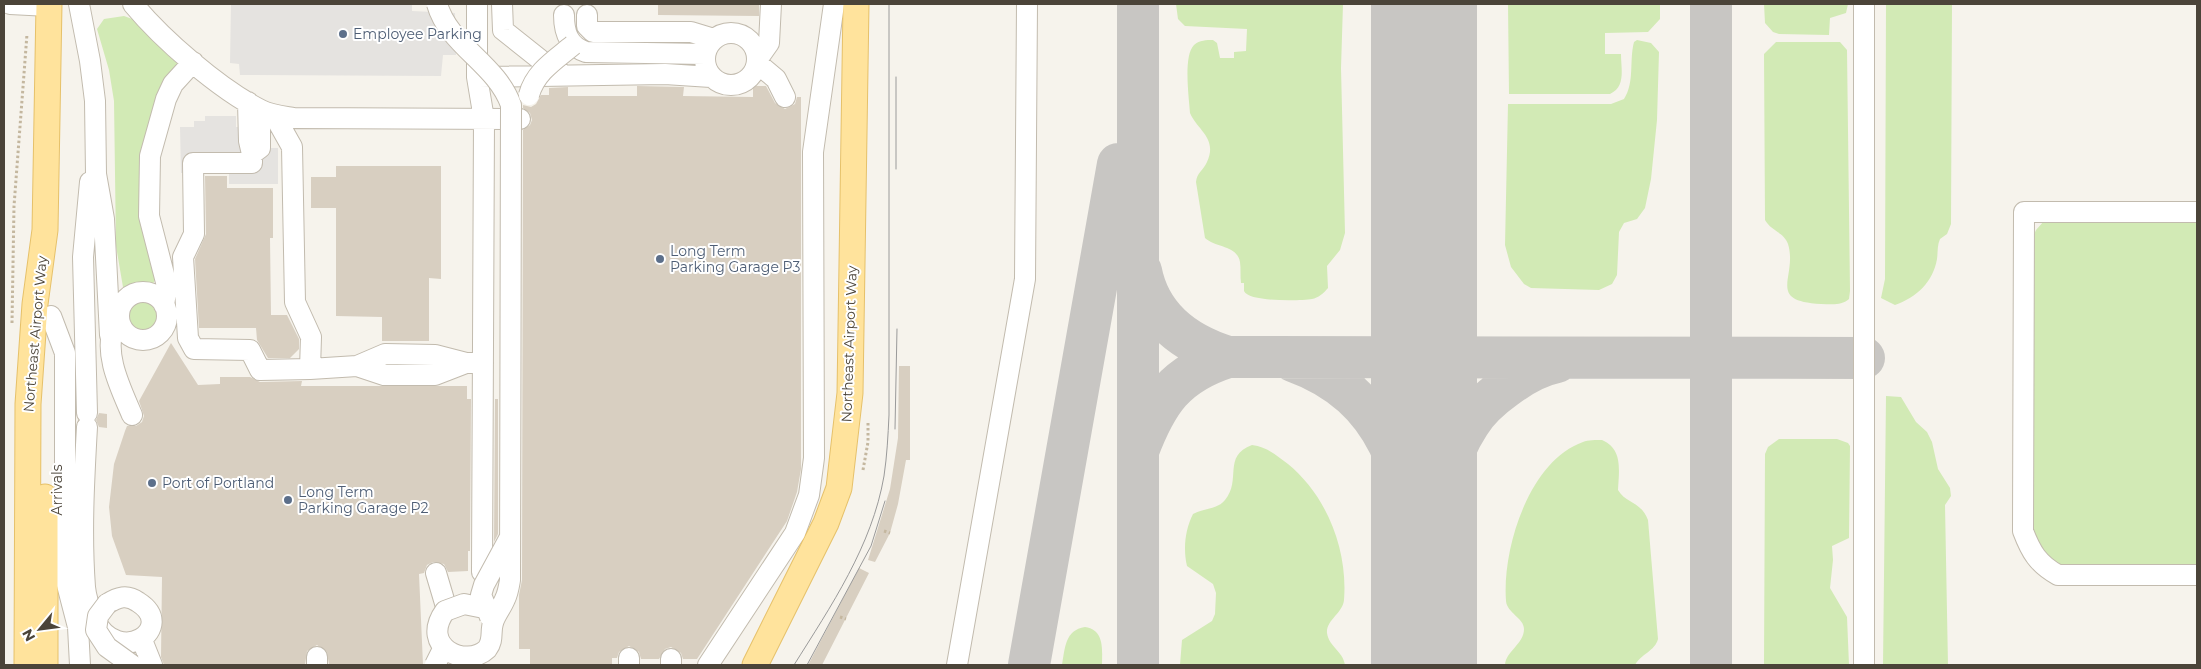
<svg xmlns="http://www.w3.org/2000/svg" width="2201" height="669" viewBox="0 0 2201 669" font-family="Montserrat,sans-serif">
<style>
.green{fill:#d2eab5}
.parking{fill:#e5e3e0}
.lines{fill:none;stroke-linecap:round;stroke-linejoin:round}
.taxiway{stroke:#c8c6c3;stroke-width:42}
.runway{stroke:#c8c6c3;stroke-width:106}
.building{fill:#d8cfc1}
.minor-casing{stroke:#c2bbae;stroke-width:22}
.major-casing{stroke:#e6c16a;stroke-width:27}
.path{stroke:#c4b79f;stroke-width:3;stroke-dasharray:2.5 2.5;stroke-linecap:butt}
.minor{stroke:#fff;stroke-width:20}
.major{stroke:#ffe39c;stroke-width:25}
.tram{stroke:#9a9a9a;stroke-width:1}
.minor-bridge-casing{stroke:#c2bbae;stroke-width:22;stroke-linecap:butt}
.minor-bridge{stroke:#fff;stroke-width:20}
.service-dot{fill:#5c6f8a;stroke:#fff;stroke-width:2}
.labels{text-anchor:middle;stroke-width:4;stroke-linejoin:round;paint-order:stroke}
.service-label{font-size:14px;fill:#4e5e75;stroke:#fff;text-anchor:start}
.street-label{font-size:14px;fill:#4b4439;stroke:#fff}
</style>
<rect width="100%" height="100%" fill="#f6f3ec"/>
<path class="green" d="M 1176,4 L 1343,4 L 1341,68 L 1345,233 L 1340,250 L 1327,266 L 1328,288 C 1324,293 1318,298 1312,299 C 1300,301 1248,302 1244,291 L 1244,283 L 1241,283 C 1240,276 1241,269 1240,262 C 1237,245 1216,248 1205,238 L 1196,182 C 1197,172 1203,171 1207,162 C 1218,138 1197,130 1190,113 C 1189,97 1183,56 1194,45 C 1200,40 1206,40 1213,40 L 1217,43 L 1220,58 L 1234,58 L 1234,52 L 1246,51 L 1247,29 L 1185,26 L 1178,19 Z
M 1508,4 L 1660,4 L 1660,19 L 1648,32 L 1605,33 L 1605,54 L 1621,54 C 1621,69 1626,87 1610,94 L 1509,94 Z
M 1764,4 L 1848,4 L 1846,13 L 1830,18 L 1829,35 L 1779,34 L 1773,32 L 1765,23 Z
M 1886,4 L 1952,4 L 1951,224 L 1947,234 L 1940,239 C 1937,246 1938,252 1937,259 C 1933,282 1917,297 1895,305 L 1881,298 L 1885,279 Z
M 124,16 L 135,20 L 183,66 L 159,111 L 158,275 L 151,287 L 136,287 L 124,293 L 116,246 L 114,101 L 109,70 L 97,29 L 104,19 Z
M 1637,40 L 1651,43 L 1659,52 L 1657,120 L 1651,179 L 1645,208 L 1637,219 L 1624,223 L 1619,232 L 1617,275 L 1612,284 L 1599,290 L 1531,288 L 1524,284 L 1511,267 L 1505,245 L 1508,104 L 1611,104 L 1624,99 C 1635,82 1629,61 1634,42 Z
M 1776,42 L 1840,42 L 1847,50 L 1850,291 L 1849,299 C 1841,306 1832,304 1821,304 C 1765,301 1798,277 1788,244 C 1784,232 1771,231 1765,220 L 1764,54 Z
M 2197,219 L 2197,568 L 2066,570 C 2045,557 2036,540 2028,517 L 2030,243 L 2036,230 L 2044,221 Z
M129 316a15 15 0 1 1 30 0a15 15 0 1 1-30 0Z
M 1886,396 L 1901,397 L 1916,422 L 1927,432 L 1932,442 L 1938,469 L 1950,488 L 1951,496 L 1945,505 L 1948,665 L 1883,665 Z
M 1779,439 L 1837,439 L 1848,443 L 1850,446 L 1849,538 L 1832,546 L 1833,560 L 1830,588 L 1847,617 L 1849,665 L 1764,665 L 1765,454 L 1768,447 Z
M 1602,440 C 1623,449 1619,470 1618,490 C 1626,504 1641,501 1648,520 L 1658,639 C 1655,651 1641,654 1635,665 L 1505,665 C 1506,651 1524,644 1524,629 C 1524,618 1507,613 1506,601 C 1502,549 1529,461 1583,442 C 1588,440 1596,440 1602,440 Z
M 1252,445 C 1267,447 1276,455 1288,464 C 1327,496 1348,550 1344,600 C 1343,613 1326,620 1327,633 C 1329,647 1343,651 1345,665 L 1180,665 L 1182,640 L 1212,621 L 1215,614 L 1216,593 L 1213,584 L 1187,566 C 1183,549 1185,530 1193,514 C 1203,508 1217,510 1225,500 C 1242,480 1222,456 1252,445 Z
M 1085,627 C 1105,630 1102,650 1102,665 L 1062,665 C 1065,648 1065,630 1085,627 Z"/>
<path class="parking" d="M 231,4 L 412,4 L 412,11 L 455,13 L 456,55 L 443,55 L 441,76 L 240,75 L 239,64 L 230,63 Z
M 205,116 L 236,116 L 236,127 L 240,127 L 258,148 L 278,148 L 278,184 L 229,184 L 229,172 L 181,173 L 180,127 L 194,127 L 194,121 L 205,121 Z"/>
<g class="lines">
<path class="taxiway" d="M 1141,271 C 1150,318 1186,344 1228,357
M 1293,361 C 1395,398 1407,482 1424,577 C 1434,526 1440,468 1469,424 C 1478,409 1492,397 1506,387 C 1522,375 1538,366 1557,362
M 1138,451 C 1157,401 1175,374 1228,357 L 1864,358
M 1029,665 L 1118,164
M 1138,665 L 1138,4
M 1711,665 L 1711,4"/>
<path class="runway" d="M 1424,665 L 1424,4"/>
</g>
<path class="building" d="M 658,4 L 759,4 L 759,16 L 658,15 Z
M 637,86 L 684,87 L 683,96 L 753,97 L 753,86 L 766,86 L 775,103 L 785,109 L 795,104 L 797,97 L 801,97 L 801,469 L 797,492 L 787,521 L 697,659 L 683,659 L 681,653 L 671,647 L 665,649 L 659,659 L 641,659 L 639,652 L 629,646 L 619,652 L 617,658 L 612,658 L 612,665 L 530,665 L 530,649 L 519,649 L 519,595 L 522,580 L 523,130 L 530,125 L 532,120 L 530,113 L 523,108 L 523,105 L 531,107 L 536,104 L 541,95 L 549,95 L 549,88 L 568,87 L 568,96 L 637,96 Z
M 336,166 L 441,166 L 441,279 L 429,278 L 429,341 L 382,341 L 382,317 L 336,316 L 336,208 L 311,208 L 311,177 L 336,177 Z
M 205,176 L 227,176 L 227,188 L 273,188 L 273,238 L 270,238 L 271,315 L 287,315 L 299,339 L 299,349 L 290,358 L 268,358 L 257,340 L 256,328 L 199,328 L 195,259 L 206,234 Z
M 171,343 L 198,385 L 220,384 L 220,377 L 250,377 L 260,382 L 302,381 L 301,386 L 467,386 L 467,399 L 471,399 L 470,551 L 468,551 L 468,571 L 448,572 L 444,564 L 433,562 L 427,565 L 424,573 L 419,574 L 423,665 L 329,665 L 327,652 L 317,645 L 307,651 L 305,665 L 164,665 L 161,657 L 162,577 L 126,575 L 112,536 L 109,507 L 114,464 L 125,431 L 127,426 L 136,426 L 142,422 L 144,416 L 139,401 Z
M 899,366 L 910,366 L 910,460 L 906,460 L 898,504 L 890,533 L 875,562 L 868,560 L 890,489 L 898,438 Z
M 495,399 L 498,399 L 498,534 L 494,542 Z
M 99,413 L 107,414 L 107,428 L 99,427 L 96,420 Z
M 859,568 L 869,573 L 822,665 L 808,665 Z"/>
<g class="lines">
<g class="minor-casing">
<path id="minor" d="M 10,4 L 49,6
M 79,4 L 90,61 L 95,101 L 96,174 L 104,219 L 110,335
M 133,4 C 162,39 219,89 261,110 C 271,115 282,116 294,118 L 520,119
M 477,4 L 477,77 L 484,119 L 482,572
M 502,4 L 503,30 L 547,65 L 562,74
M 1864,4 L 1864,665
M 564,15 C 564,32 568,46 586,52 L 705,54
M 587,15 L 587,26 L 593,32 L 691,32 L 714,39
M705 59a26 26 0 1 1 52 0a26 26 0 1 1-52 0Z
M 757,60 L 769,43 L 771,4
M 757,63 L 776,79 L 785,97
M 479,77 L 665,74 L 711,77
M 248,102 L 249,141 L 252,154 L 260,148 L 260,110
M 252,154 L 252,163 L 193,163 L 194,234 L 183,257 L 188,338 L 194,349 L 250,350 L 260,370 L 310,369 L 311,337 L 295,302 L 292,147 L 274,115
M 2197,212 L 2024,212 L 2023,531 C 2031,552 2038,564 2058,575 L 2197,575
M119 316a24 24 0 1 1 48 0a24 24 0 1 1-48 0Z
M 164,305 L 167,286 L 149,216 L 150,156 L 166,99 L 173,84 L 193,62
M 51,316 L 65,353 L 65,577 L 78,627 L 80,665
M 115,325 C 102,352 121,389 132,415
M 357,366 L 384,375 L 435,375 L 466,363
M 310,369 L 357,366 L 385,354 L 435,355 L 466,363 L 483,363
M 87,413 L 83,257 L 90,182
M 87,427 C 84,480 81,534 85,587 C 86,598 90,609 94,619 C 120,669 178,627 138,602 C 127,594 118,597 107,604
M 436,573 L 447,610
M 144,645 L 152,665
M 317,657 L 317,665
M 629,665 L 629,658
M 671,665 L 671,659
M 708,665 L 795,533 L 809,495 L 814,458 L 813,152 L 834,4
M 957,665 L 1025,279 L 1027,4"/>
</g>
<g class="major-casing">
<path id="major" d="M 45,497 L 45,665
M 27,665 L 28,404 L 35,304 L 45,230 L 49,4
M 755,665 L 826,523 L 839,488 L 850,393 L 856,4"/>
</g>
<path class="path" d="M 12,323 L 14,206 L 27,34
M 863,470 L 868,442 L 868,422
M 884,531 L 890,533
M 840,617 L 846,619"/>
<use href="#minor" class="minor"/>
<use href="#major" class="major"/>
<path class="tram" d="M 896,77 L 896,169
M 895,429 L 897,329
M 794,665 C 831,606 872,546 884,476 C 887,456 888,436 889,415 L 889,4
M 807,665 L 871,546 L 885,501"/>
<g class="minor-bridge-casing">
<path id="minor-bridge" d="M 437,4 C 449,46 496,63 511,105 L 510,580 C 509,586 508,593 505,599 C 502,607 495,615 493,623 C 490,632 494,640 487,649 C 466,669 419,647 445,611 L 464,604 L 484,608
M 529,95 C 535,72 555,60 573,45
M 107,604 L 98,616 L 96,630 L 107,647 L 132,665
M 490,617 L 481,595 L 484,585 L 510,537
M 435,665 L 443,649"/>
</g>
<use href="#minor-bridge" class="minor-bridge"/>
</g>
<g class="service-dot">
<circle cx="343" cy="34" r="5"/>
<circle cx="660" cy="259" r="5"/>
<circle cx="152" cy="483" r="5"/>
<circle cx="288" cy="500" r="5"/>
</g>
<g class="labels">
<g class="service-label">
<text x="353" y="39">Employee Parking</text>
<text x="670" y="256">Long Term<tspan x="670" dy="16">Parking Garage P3</tspan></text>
<text x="162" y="488">Port of Portland</text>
<text x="298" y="497">Long Term<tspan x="298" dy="16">Parking Garage P2</tspan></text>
</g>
<g class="street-label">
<text transform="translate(35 334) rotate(-85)" y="5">Northeast Airport Way</text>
<text transform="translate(849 344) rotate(-88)" y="5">Northeast Airport Way</text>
<text transform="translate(57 490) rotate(-90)" y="5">Arrivals</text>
</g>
</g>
<rect width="2201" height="669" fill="none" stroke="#4b4439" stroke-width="10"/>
<g transform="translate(40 629) rotate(241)" stroke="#ffffff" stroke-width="4" paint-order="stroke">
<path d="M0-4L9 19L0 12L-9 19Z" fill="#4b4439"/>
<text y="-8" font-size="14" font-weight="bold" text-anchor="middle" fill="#4b4439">N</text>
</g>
</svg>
